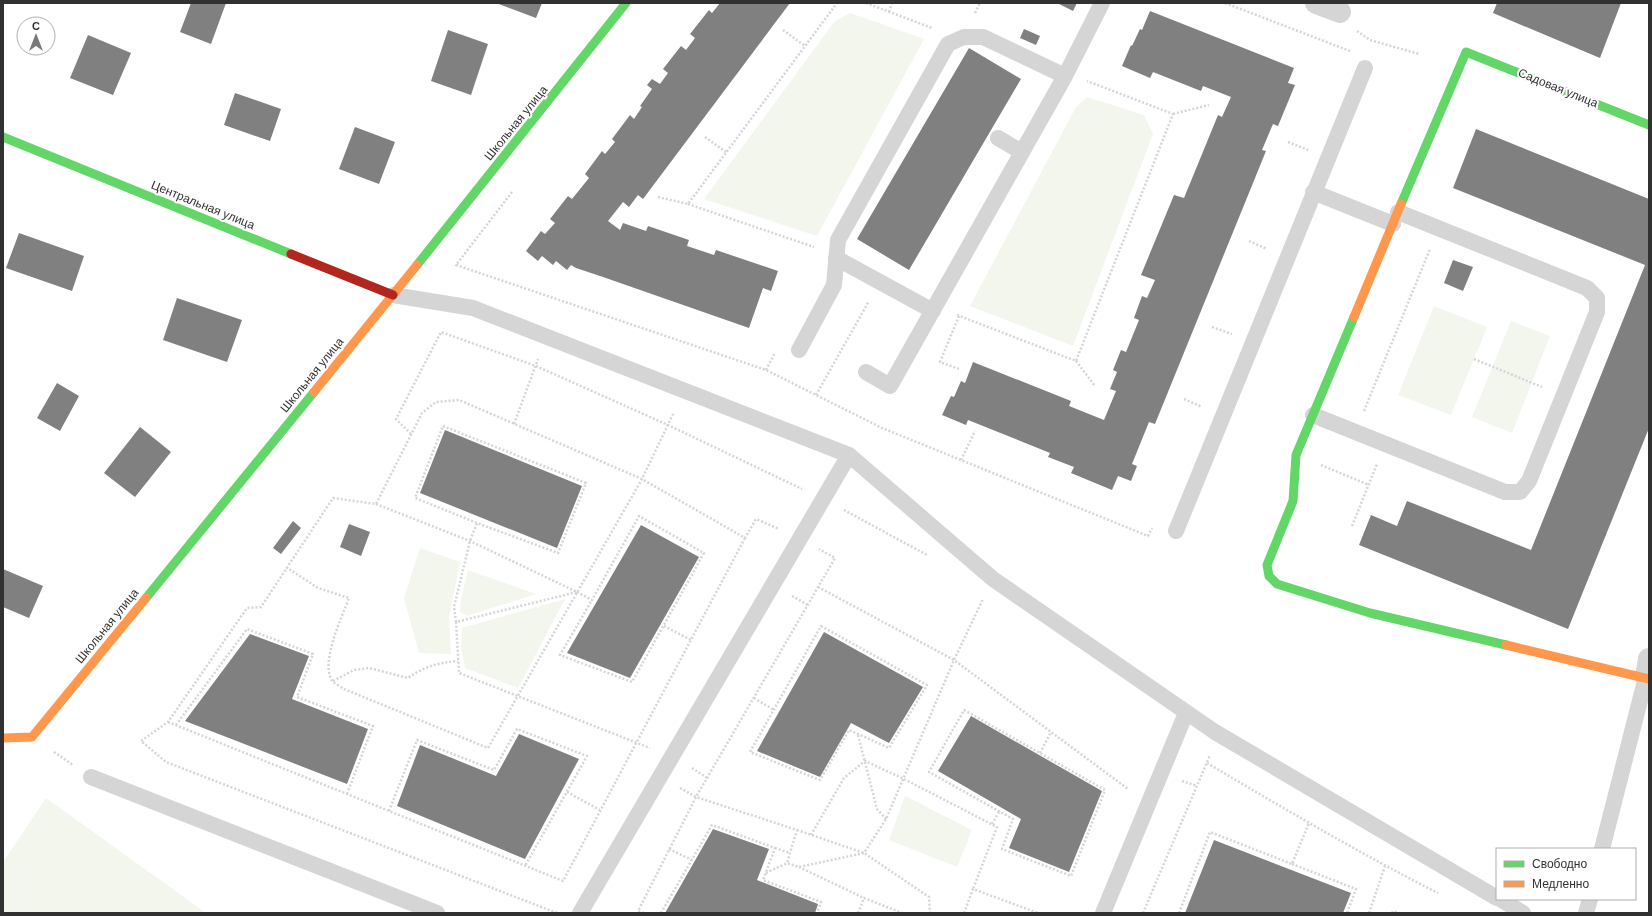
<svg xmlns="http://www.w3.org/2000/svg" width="1652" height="916" viewBox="0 0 1652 916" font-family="Arial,sans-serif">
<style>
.green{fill:#f2f6ed}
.building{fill:#808080}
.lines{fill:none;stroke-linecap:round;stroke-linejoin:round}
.path{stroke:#d5d5d5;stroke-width:2.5;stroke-dasharray:2 2;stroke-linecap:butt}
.lane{stroke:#d5d5d5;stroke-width:16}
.street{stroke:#d5d5d5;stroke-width:22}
.fast{stroke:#63d668;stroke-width:9}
.slow{stroke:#ff974d;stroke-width:9}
.jam{stroke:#b3261e;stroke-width:9}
.labels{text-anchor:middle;stroke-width:4;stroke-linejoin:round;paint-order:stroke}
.street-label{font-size:12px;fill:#313131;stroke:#fff}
</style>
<rect width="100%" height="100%" fill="#fff"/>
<path class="green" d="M 850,13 L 924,39 L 817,236 L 704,199 L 835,21 Z
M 1087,97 L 1144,115 L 1153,134 L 1073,346 L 970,306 L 1076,107 Z
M 1434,306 L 1487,327 L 1451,415 L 1398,395 Z
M 1511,321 L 1550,336 L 1512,433 L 1472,417 Z
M 420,548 L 460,562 L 449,617 L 451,654 L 419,653 L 404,598 Z
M 468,570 L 536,594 L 467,616 L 460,612 L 461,599 Z
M 565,599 L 518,688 L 465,668 L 461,647 L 462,628 Z
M 905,796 L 972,830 L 957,867 L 889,840 Z
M 46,798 L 206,913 L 3,913 L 3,862 Z"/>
<path class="building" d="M 191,3 L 226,3 L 211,44 L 180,32 Z
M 496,3 L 542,3 L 536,18 Z
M 720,3 L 790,3 L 643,199 L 638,195 L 629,207 L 623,202 L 608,221 L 620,230 L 623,223 L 646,231 L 648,226 L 689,240 L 687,246 L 714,255 L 716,250 L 778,271 L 771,291 L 763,288 L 749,328 L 603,277 L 576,268 L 571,265 L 567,270 L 556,261 L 553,265 L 542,256 L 538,261 L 526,251 L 541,231 L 545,234 L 555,223 L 550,219 L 568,196 L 572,199 L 589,178 L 585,174 L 602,151 L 605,154 L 615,142 L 612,139 L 630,115 L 634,119 L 642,107 L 640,106 L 652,89 L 647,85 L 652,79 L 660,84 L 668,73 L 663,69 L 681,46 L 686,50 L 695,38 L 690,34 L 709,10 L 712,13 Z
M 1057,3 L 1077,3 L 1073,11 Z
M 1497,3 L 1621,3 L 1600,58 L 1493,13 Z
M 1150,11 L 1294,68 L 1288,83 L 1295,85 L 1278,126 L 1273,124 L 1262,150 L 1266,151 L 1155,424 L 1149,422 L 1132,464 L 1137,466 L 1131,481 L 1118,476 L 1112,490 L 1071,473 L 1074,467 L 1048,457 L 1050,453 L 968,420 L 966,425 L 942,415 L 951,396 L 954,397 L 961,381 L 965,383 L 973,362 L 1071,401 L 1069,406 L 1104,420 L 1116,391 L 1110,389 L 1117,372 L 1113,370 L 1121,350 L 1126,352 L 1139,320 L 1134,318 L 1142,296 L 1147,298 L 1155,280 L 1141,275 L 1174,195 L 1184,198 L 1218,115 L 1222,117 L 1231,97 L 1203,86 L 1201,91 L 1153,72 L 1150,78 L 1122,66 L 1131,45 L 1132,46 L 1140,29 L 1142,30 Z
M 1024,29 L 1040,36 L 1036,45 L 1020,38 Z
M 448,30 L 488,44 L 471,95 L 431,81 Z
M 88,35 L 131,53 L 113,95 L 70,78 Z
M 969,48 L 1021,79 L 909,270 L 857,239 Z
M 235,93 L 281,109 L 270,141 L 224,125 Z
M 355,127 L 395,142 L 379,184 L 339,169 Z
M 1476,129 L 1649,199 L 1649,428 L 1568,629 L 1359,545 L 1371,515 L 1397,526 L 1407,501 L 1531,550 L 1645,265 L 1453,188 Z
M 19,233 L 84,256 L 72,291 L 6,268 Z
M 1453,260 L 1473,267 L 1463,291 L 1444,283 Z
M 177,298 L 242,320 L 227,362 L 163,340 Z
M 57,383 L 79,396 L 60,431 L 37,418 Z
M 140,427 L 171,452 L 135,497 L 104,473 Z
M 445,430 L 582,486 L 557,548 L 420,493 Z
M 293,521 L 301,528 L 281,554 L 273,548 Z
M 349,524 L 370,532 L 361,556 L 340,547 Z
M 641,525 L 699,557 L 630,678 L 567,653 Z
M 3,569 L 43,586 L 29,618 L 3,607 Z
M 824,632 L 923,687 L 889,743 L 851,723 L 820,777 L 757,751 Z
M 250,634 L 309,656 L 292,699 L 368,729 L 347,784 L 185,721 Z
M 971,716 L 1102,791 L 1069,872 L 1009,848 L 1021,819 L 938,771 Z
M 519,734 L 579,759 L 525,859 L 397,806 L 420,745 L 496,776 Z
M 713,829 L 769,849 L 757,880 L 818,904 L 815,913 L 665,913 Z
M 1214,840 L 1351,893 L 1343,913 L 1185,913 Z"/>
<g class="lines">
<path class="path" d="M 866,3 L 932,28
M 1225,3 L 1350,51
M 889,12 L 892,3
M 975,13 L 980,3
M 783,30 L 805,46
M 1357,31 L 1370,40 L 1419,54
M 1173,114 L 1209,105
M 705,137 L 726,152
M 1288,142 L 1308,150
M 512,192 L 456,265 L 766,370 L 882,428 L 1148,536 L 1152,528
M 658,197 L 688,204 L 837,3
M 688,204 L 814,247
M 1249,241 L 1267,249
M 957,315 L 1076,361 L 1173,114 L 1087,81
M 1212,327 L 1232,334
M 1474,359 L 1542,387
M 1076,361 L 1095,386
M 959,369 L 940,362 L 959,316
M 766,370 L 775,353
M 816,395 L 869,301
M 1184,399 L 1202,407
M 1364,411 L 1430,249
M 514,424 L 538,359
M 443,426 L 586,483 L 558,553 L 477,523 L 415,498 Z
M 411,434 L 396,419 L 441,332 L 536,366 L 668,425 L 802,489
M 961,460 L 975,431
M 1321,465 L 1369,485
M 376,504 L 470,541 L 577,592 L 456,622 L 459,673 L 650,748
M 844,510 L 927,555
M 1352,526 L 1377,464
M 286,567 L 318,588 L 349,598 C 342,617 319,664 333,682 C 336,684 341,687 344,689 L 488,748 L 642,479 L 674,412
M 818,587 L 954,660 L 1128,789
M 577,592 L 592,600 L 639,516 L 704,553 L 632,682 L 560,655 L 592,600
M 792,596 L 808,605
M 456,622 L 454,607 L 470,541 L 477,523
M 664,626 L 691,640
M 821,626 L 927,685 L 889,748 L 849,730 L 820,780 L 750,752 Z
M 333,681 L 354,670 L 369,668 L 408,678 C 425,666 438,663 458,661
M 754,698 L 774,710
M 964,710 L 1105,790 L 1071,876 L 1002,849 L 1013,819 L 929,772 Z
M 168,722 L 563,881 L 745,538
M 176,725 L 247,629 L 313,654 L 297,697 L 373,726 L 347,794
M 858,735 L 877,809 L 886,819
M 54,752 L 73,765
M 1040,753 L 1051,732
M 1207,763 C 1283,808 1359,853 1438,893
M 692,768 L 707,778
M 1182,781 L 1197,786
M 680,788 L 696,797 L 835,558 L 819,549
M 567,792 L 600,810
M 389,811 L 417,740 L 494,770 L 517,729 L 587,756 L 525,866
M 992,824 L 999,812
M 797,830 L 864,853 L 929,897 L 930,913
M 811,835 L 844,778 L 865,761 L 904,779 L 997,827 L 973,889
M 775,848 L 790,853
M 669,849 L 692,860
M 1292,864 L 1356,889 L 1347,913
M 799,867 L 864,898
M 766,873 L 787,863
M 557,913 L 166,762 L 141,741 L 168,722 L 247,608 L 261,607 L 333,498 L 376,504 L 422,413 L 436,402 L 459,400 L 642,479 L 745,538 L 756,519 L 779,529
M 644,913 L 638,911 L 696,797 L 797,830 L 787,863 L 799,867 L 864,853 L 886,819 L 954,660 L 983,599
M 661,913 L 712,825 L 775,848 L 763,880 L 821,902 L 817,913
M 858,913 L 864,898 L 902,913
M 964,913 L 973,889 L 1038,913
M 1143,913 L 1210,755
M 1179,913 L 1210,832 L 1292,864 L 1309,823
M 1369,913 L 1385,866
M 1392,913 L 1393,911 L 1399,913"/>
<path class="lane" d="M 998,138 L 1022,152
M 1313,192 L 1393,224
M 836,258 L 933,311
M 393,295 L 473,308 L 849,455 L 993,579 L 1215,732 L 1497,898
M 799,350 L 834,285 L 838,240 L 948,44 L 964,37 L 983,37 L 1065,76 L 1102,3
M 866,372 L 890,386 L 1065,76
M 1313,415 L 1505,492 L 1520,492 L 1529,481 L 1597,312 L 1597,298 L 1587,288 L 1398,212
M 1176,531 L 1365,68
M 91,777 L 437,913
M 1602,849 L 1646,677
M 1500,899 L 1523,913
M 580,913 L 849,455
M 1103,913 L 1186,713
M 1586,913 L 1590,899"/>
<path class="street" d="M 1316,3 L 1340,12
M 1646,677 L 1649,659"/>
<path class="fast" d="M 3,137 L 291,254
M 1401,204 L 1466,52 L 1649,125
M 417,265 L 626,3
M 1354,317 L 1296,455 L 1293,501 L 1267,565 L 1269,576 L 1277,584 L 1370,613 L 1506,645
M 146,598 L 314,392"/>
<path class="slow" d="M 1354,317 L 1401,204
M 314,392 L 417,265
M 1506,645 L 1649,679
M 3,738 L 32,737 L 146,598"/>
<path class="jam" d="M 291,254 L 393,295"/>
</g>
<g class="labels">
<g class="street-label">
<text transform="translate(1558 88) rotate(22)" y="4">Садовая улица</text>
<text transform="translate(516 123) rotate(-51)" y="4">Школьная улица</text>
<text transform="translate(203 205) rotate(22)" y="4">Центральная улица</text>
<text transform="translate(312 375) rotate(-51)" y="4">Школьная улица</text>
<text transform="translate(107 626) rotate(-51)" y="4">Школьная улица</text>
</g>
</g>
<rect width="1652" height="916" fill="none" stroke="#313131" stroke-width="8"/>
<rect x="1496" y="848" width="140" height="52" fill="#ffffff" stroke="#adadad"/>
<rect x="1504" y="861" width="20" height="6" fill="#63d668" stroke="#adadad"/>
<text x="1532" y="868" font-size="12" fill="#313131">Свободно</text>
<rect x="1504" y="881" width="20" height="6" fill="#ff974d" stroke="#adadad"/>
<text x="1532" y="888" font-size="12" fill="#313131">Медленно</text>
<g transform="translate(36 36)"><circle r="19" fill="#ffffff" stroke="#adadad"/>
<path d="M0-3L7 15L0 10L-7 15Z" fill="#797979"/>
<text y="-6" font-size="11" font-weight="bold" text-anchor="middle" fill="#313131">С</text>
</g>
</svg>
